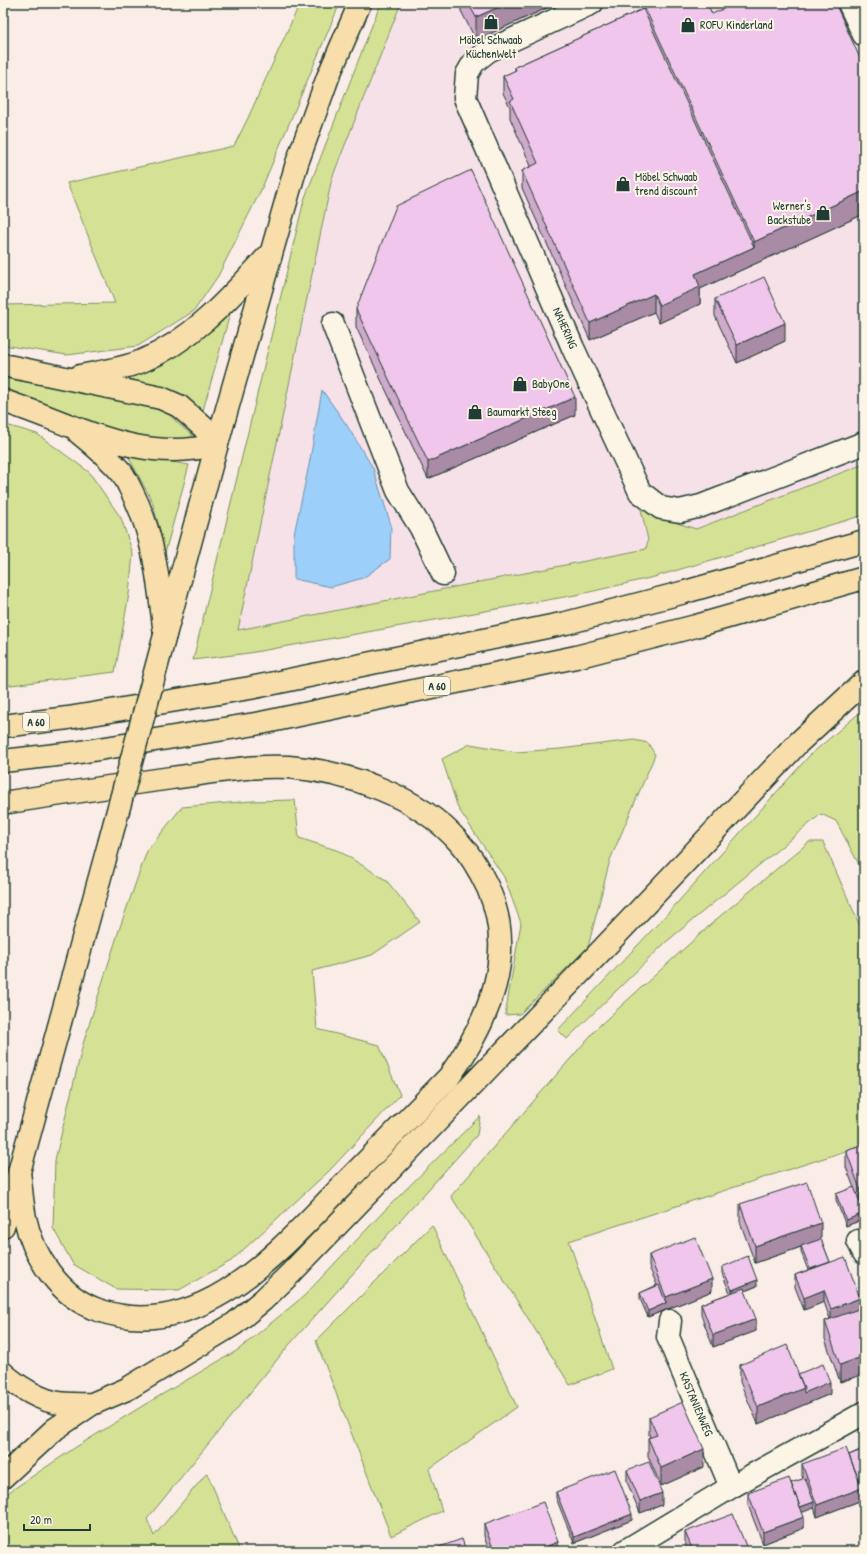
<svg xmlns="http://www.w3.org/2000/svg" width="867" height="1554" viewBox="0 0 867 1554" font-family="'Patrick Hand',sans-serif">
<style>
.built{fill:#f7e1e8}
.green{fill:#d5e295;stroke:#7a9064}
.water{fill:#9ccff9;stroke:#6a95aa}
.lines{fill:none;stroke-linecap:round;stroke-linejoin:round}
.minor-casing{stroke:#1f3d34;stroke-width:25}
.major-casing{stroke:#1f3d34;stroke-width:25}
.highway-casing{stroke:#1f3d34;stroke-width:25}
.minor{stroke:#fcf5e5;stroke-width:22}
.major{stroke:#f8deab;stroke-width:22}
.highway{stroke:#f8deab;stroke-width:22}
.major-bridge-casing{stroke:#1f3d34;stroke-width:25;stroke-linecap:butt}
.major-bridge{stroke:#f8deab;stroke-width:22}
.wall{fill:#cfaacb;stroke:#1f3d34}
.shaded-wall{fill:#a98ba5;stroke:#1f3d34}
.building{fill:#f1c6ec;stroke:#1f3d34}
.labels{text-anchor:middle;stroke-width:4;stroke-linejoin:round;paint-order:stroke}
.shield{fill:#fcf5e5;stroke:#617469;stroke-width:1}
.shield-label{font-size:11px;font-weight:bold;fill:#1f3d34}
.poi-label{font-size:12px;fill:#1f3d34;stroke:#fcf5e5;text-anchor:start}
.street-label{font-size:12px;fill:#1f3d34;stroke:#fcf5e5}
</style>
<rect width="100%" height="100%" fill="#faece6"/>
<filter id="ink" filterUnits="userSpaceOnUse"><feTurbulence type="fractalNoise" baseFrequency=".025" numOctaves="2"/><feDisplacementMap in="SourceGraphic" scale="8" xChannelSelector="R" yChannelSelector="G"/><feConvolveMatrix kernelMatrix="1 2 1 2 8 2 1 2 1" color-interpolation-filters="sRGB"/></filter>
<g filter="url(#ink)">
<path class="built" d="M 401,3 L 864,3 L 864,464 L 696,529 L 658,517 L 640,506 L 648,540 L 646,549 L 238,631 L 332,178 Z"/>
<path class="green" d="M 300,3 L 340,3 L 261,190 L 218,276 L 194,311 L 138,346 L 67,355 L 3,345 L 3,305 L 115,303 L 67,183 L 234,146 L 248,118 Z
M 382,3 L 401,3 L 332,178 L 238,630 L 646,549 L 648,540 L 640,505 L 658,517 L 696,529 L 864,464 L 864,515 L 654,577 L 581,594 L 249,653 L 193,660 L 304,200 L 378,10 Z
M 231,310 L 202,414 L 120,380 L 161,365 L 195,343 Z
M 3,378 L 115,397 L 166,412 L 182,427 L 196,438 L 176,444 L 151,442 L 85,421 L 3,387 Z
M 3,424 L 37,434 L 89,472 L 121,518 L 133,554 L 129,594 L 115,672 L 3,686 Z
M 127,454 L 189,465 L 163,560 L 160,530 L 152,501 Z
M 864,709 L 864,874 L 836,821 L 821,814 L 666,942 L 567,1039 L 558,1030 L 668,913 L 810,755 Z
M 634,740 L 648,743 L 655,755 L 610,860 L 588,947 L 520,1014 L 505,1015 L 521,923 L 504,877 L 458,808 L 442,759 L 470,744 L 516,752 L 560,749 Z
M 295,800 L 299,838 L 339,851 L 386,880 L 420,922 L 372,955 L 312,971 L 317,1029 L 379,1045 L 400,1095 L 330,1170 L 231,1261 L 179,1290 L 116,1289 L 73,1264 L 53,1228 L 55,1160 L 83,1044 L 119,930 L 147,851 L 182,807 L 252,801 Z
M 809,842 L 823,842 L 864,935 L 864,1145 L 569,1241 L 612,1369 L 570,1385 L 451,1196 L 599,1026 L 719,917 Z
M 480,1116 L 477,1135 L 289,1345 L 147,1519 L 154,1536 L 207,1473 L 240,1551 L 3,1551 L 3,1500 L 9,1492 L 76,1447 L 144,1405 L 238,1350 L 304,1296 L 385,1210 Z
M 432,1225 L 517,1407 L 429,1469 L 442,1511 L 391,1536 L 316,1341 Z"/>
<path class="water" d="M 322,390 L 346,424 L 373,468 L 391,525 L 390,559 L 363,578 L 331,587 L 294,579 L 294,534 L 309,465 Z"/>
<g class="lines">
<g class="minor-casing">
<path id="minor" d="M 592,3 L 488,51 L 474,62 L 467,74 L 465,98 L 573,348 L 640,492 L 661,508 L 680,511 L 701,506 L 864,443
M 849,3 L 864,35
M 333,324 L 398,491 L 421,528 L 443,574
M 858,1241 L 864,1253
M 670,1321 L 668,1337 L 731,1487
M 625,1551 L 731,1487 L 864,1413"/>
</g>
<g class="major-casing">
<path id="major" d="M 165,635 L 217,444 L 297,163 L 328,77 L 360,3
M 3,1226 L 19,1172 L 109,844"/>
</g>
<g class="highway-casing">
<path id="highway" d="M 3,365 L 161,398 L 179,406 L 203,427 L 217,444 C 141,466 73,423 3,401
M 80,376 C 100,372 123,369 142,361 C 195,339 232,295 270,254
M 79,433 C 95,446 109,458 122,473 C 126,479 129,486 132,492 C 155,536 159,587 165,635
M 3,726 L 68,718 L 250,688 L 566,623 L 685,592 L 864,541
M 3,761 L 74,753 L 261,723 L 576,657 L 696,626 L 864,578
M 3,803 C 59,794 115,786 171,778 C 210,773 250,765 289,767 C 348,772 418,796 458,841 C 471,855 480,871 488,888 C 518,955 488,1022 449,1077 C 413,1114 377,1151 341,1187 C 279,1251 199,1345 98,1310 C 60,1297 33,1256 25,1218 C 22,1203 21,1187 19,1172
M 3,1373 C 8,1378 14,1382 21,1387 C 47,1404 61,1405 92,1404
M 3,1477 L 55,1429 L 92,1404 L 127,1389 L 234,1324 L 263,1300 L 291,1273 L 599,953 L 798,743 L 864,682"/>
</g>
<use href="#minor" class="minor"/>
<use href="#major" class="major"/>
<use href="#highway" class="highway"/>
<g class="major-bridge-casing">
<path id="major-bridge" d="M 109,844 L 165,635"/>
</g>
<use href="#major-bridge" class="major-bridge"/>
</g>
<path class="wall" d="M 461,3 L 558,3 L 476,40 L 461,11 Z
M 643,4 L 712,14 L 864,214 L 700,289 L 700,304 L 659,323 L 654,312 L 590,340 L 522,188 L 522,171 L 531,166 L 510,118 L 510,107 L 503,93 L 503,76 L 515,71 L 515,67 L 643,9 Z
M 715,299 L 785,341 L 737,363 L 715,316 Z
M 356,309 L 575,415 L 428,479 L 356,327 Z
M 864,1144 L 861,1206 L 864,1219 L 846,1226 L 836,1200 L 836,1194 L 854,1188 L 846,1167 L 846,1150 Z
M 740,1204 L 821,1239 L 830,1262 L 860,1309 L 864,1307 L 864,1374 L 840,1382 L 825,1339 L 825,1321 L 830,1319 L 824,1302 L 804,1310 L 795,1287 L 795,1275 L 808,1270 L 801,1252 L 801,1247 L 755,1263 L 740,1222 Z
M 649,1255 L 712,1291 L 648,1317 L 640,1299 L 640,1293 L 657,1285 L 649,1267 Z
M 722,1267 L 757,1286 L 745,1291 L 756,1331 L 713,1347 L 701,1315 L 701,1304 L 730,1293 L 722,1273 Z
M 740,1365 L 798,1374 L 830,1394 L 758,1424 L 740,1382 Z
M 649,1417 L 704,1467 L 661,1486 L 648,1456 L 648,1438 L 650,1437 L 649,1435 Z
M 864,1440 L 864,1484 L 861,1486 L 862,1500 L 817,1517 L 814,1507 L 802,1512 L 804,1528 L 763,1544 L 748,1505 L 748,1493 L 791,1483 L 803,1479 L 802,1476 L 802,1464 L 849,1455 L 862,1449 L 861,1447 L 861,1441 Z
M 627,1470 L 662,1505 L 640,1513 L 627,1482 Z
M 556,1492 L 632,1520 L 574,1543 L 556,1498 Z
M 484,1524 L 558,1551 L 489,1551 L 484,1536 Z
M 685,1532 L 748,1551 L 688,1551 L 685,1544 Z"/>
<path class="shaded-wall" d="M 508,3 L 558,3 L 476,40 L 476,17 Z
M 864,191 L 864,214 L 700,289 L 700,304 L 659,323 L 659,305 L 695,274 L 754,247 L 754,242 Z
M 654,294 L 654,312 L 590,340 L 590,323 Z
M 785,323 L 785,341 L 737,363 L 737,345 Z
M 575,397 L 575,415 L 428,479 L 428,462 Z
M 864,1187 L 864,1204 L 860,1206 L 860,1189 Z
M 864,1213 L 864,1219 L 846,1226 L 846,1220 Z
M 821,1223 L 821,1240 L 755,1263 L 755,1246 Z
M 712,1279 L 712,1291 L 648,1317 L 648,1311 L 666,1303 L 666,1297 Z
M 757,1280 L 757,1286 L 732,1296 L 732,1290 Z
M 824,1290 L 824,1302 L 804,1310 L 804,1298 Z
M 860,1298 L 860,1310 L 831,1321 L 831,1309 Z
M 756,1319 L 756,1331 L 713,1347 L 713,1335 Z
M 864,1356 L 864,1374 L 840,1382 L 840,1365 Z
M 830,1382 L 830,1394 L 758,1424 L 758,1407 L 804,1388 Z
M 704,1449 L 704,1467 L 661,1486 L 661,1468 Z
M 864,1478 L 864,1484 L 856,1487 L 856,1481 Z
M 862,1488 L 862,1500 L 817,1517 L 817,1505 Z
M 662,1493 L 662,1505 L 640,1513 L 640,1501 Z
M 814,1502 L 814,1508 L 798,1514 L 798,1508 Z
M 632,1514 L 632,1520 L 574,1543 L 574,1537 Z
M 804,1517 L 804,1528 L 763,1544 L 763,1532 Z
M 558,1542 L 558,1551 L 534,1551 Z"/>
<path class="building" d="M 468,3 L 508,3 L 476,17 Z
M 646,3 L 707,3 L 712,14 L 736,3 L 835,3 L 864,67 L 864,191 L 754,242 L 643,4 Z
M 643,9 L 754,247 L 695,274 L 700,287 L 659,305 L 654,294 L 590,323 L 522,171 L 538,163 L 510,101 L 514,99 L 503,76 L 516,70 L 515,67 Z
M 471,170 L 575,397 L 428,462 L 356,309 L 396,206 Z
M 764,277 L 785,323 L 737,345 L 715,299 Z
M 864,1144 L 864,1187 L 860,1189 L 846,1150 Z
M 807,1182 L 821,1223 L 755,1246 L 740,1204 Z
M 854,1187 L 864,1213 L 846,1220 L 836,1194 Z
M 695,1237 L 712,1279 L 666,1297 L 649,1255 Z
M 821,1239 L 830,1262 L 810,1269 L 801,1246 Z
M 748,1256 L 757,1280 L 732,1290 L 722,1267 Z
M 845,1257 L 860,1298 L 831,1309 L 824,1290 L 804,1298 L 795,1275 Z
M 659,1285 L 666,1303 L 648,1311 L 640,1293 Z
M 744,1288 L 756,1319 L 713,1335 L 701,1304 Z
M 864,1307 L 864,1356 L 840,1365 L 825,1321 Z
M 787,1345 L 804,1388 L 758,1407 L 740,1365 Z
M 823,1364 L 830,1382 L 804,1393 L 804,1388 L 798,1374 Z
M 683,1402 L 704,1449 L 661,1468 L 648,1438 L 657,1435 L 649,1417 Z
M 864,1440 L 864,1447 L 861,1441 Z
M 846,1448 L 862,1488 L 817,1505 L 802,1464 Z
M 864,1449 L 864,1478 L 859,1480 L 849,1455 Z
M 649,1462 L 662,1493 L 640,1501 L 627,1470 Z
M 615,1469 L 632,1514 L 574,1537 L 556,1492 Z
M 789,1478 L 804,1517 L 763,1532 L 748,1493 Z
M 805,1478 L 814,1502 L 800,1507 L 791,1483 Z
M 543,1502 L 558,1542 L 534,1551 L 494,1551 L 484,1524 Z
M 733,1514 L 748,1551 L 693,1551 L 685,1532 Z
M 462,1539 L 466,1551 L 428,1551 Z"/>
</g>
<defs>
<g id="shop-bare" transform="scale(1.2)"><path d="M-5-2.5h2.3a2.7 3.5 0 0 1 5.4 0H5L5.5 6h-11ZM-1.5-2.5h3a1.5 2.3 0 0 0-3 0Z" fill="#1f3d34" stroke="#fcf5e5" stroke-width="2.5" paint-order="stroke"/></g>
</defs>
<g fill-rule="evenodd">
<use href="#shop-bare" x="491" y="22"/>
<use href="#shop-bare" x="688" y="25"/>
<use href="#shop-bare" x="623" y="184"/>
<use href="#shop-bare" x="823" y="213"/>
<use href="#shop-bare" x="520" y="384"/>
<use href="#shop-bare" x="475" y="412"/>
</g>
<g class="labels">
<g class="shield">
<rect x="424" y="677" width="26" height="18" rx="3"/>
<rect x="23" y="713" width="26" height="18" rx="3"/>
</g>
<g class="shield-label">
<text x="437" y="690">A 60</text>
<text x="36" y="726">A 60</text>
</g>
<g class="poi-label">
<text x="700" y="29">ROFU Kinderland</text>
<text x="491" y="44" text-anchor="middle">Möbel Schwaab<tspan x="491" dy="14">KüchenWelt</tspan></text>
<text x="635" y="181">Möbel Schwaab<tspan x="635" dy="14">trend discount</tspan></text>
<text x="811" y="210" text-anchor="end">Werner's<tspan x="811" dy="14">Backstube</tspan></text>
<text x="532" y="388">BabyOne</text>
<text x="487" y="416">Baumarkt Steeg</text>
</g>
<g class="street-label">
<text transform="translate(565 328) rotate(66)" y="4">NAHERING</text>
<text transform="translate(696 1404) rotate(67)" y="4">KASTANIENWEG</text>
</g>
</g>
<rect width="867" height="1554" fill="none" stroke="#fcf5e5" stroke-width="16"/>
<rect x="8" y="8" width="851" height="1538" fill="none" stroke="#1f3d34" stroke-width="1.5" filter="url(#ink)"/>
<path d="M24 1524v6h66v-6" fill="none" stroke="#1f3d34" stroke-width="2"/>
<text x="30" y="1524" font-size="12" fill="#1f3d34" stroke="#fcf5e5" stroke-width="3" paint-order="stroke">20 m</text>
</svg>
